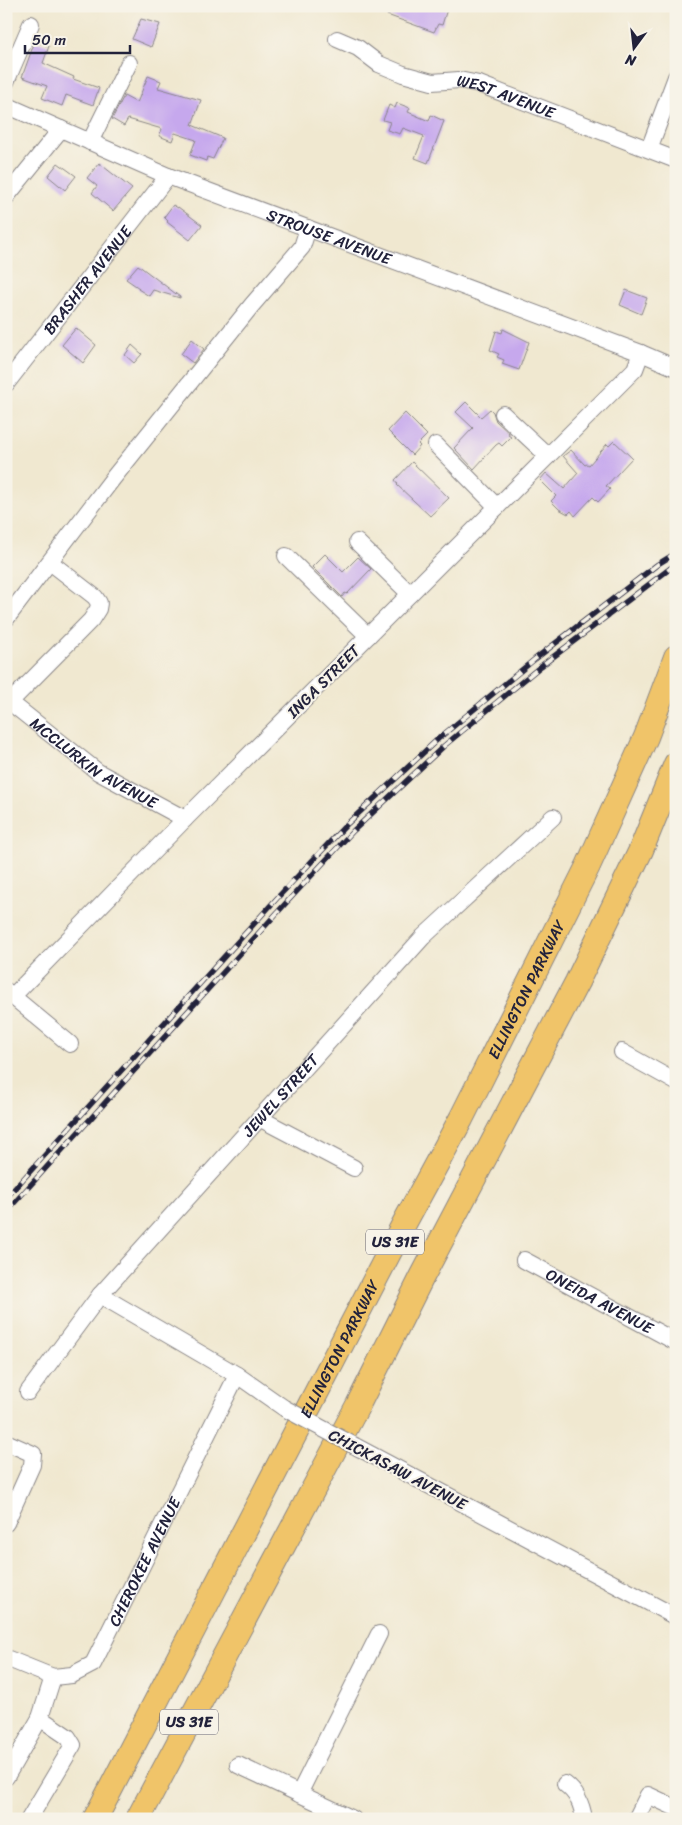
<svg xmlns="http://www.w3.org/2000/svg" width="682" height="1825" viewBox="0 0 682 1825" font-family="Sriracha,sans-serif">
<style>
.building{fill:#c6a8ed}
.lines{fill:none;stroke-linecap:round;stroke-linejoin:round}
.minor-casing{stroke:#898586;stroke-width:18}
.highway-casing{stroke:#898586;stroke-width:26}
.minor{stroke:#fff;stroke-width:16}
.highway{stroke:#f0c469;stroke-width:24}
.rail-casing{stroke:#22223b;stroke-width:5.5}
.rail{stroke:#f7f3e8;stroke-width:4;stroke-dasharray:11;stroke-linecap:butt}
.minor-bridge-casing{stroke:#898586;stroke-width:18;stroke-linecap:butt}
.minor-bridge{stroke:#fff;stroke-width:16}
.labels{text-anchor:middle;stroke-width:4;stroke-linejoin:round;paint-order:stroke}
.shield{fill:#f7f3e8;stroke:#62616f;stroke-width:1}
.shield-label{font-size:15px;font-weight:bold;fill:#22223b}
.street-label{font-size:16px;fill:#22223b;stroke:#f7f3e8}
</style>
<rect width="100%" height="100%" fill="#f7f3e8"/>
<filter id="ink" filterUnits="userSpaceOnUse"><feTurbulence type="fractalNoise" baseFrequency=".02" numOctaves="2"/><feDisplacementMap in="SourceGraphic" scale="10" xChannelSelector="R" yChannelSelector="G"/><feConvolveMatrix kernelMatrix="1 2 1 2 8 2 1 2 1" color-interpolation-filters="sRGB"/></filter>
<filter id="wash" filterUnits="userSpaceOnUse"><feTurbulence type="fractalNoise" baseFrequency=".0096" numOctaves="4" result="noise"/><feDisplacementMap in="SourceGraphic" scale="20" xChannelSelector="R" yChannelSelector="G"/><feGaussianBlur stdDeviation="1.12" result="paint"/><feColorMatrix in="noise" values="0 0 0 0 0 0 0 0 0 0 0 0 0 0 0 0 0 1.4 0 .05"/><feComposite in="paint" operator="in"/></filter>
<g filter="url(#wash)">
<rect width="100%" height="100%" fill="#f0e8d0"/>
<g id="blocks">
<path class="building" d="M 389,6 L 448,6 L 442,25 L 438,24 L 434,32 L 387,15 Z
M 141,19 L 160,24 L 151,47 L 132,39 Z
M 35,41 L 49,46 L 43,63 L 74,77 L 73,79 L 99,88 L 93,105 L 66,95 L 62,106 L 42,98 L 47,86 L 22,77 Z
M 148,76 L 161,81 L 158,88 L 201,100 L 192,125 L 223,138 L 213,159 L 207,157 L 206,161 L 190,155 L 196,140 L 175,133 L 172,141 L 159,136 L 162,129 L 128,119 L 124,126 L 112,119 L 124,96 L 137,103 Z
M 397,103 L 410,108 L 408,112 L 429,121 L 431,115 L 444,121 L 428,163 L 415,158 L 424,136 L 403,128 L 400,134 L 387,130 L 390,122 L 383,120 L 389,105 L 395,108 Z
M 58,163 L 76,176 L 65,190 L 48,176 Z
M 99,163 L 132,189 L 113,211 L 92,193 L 97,186 L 87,178 Z
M 173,205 L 178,208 L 178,207 L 202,225 L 190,240 L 167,222 L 168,221 L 164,217 Z
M 138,265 L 180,297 L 180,298 L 153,290 L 149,296 L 138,289 L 139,288 L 126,279 Z
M 626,290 L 647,298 L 641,314 L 620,305 Z
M 76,328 L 96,345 L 83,363 L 62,345 Z
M 503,329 L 529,342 L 519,370 L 502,364 L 504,360 L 497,357 L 499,354 L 490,350 L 496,331 L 502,333 Z
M 192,339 L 204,349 L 193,363 L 181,354 Z
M 132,345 L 142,354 L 134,363 L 125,355 Z
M 466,402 L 481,417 L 490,409 L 493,412 L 496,421 L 509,433 L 508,435 L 511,437 L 502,446 L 499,443 L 496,445 L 474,469 L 454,448 L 473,428 L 456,412 Z
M 405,413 L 427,435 L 418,444 L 420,446 L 412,455 L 388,431 Z
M 614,441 L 632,458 L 606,486 L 610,489 L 598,502 L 593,497 L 575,516 L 571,511 L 568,514 L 559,509 L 551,501 L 556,496 L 540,480 L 546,473 L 564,489 L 578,473 L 563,456 L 571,450 L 585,465 L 587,464 L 589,465 L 607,444 L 609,446 Z
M 412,462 L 449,498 L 430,516 L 397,485 L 398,484 L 395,480 Z
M 325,554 L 343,572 L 358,557 L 371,569 L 347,594 L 345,593 L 342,597 L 312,567 Z"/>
</g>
</g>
<g filter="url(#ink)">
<use href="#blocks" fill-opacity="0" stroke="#898586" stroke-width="1"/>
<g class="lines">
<g class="minor-casing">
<g id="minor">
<path id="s1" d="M 337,39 L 358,48 L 379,64 L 403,74 L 432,82 L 459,80 L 479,84 L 676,160"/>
<path d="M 6,82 L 31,24"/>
<path id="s2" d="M 6,105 L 168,176 L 641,353 L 635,369 L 185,819 L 13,996"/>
<path d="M 90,142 L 129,63"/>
<path d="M 649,149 L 676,77"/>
<path d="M 6,197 L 61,129"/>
<path d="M 641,353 L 676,368"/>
<path id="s3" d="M 6,384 L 168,176"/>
<path d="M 503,414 L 548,456"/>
<path d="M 436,445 L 497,507"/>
<path d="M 357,542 L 410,594"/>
<path d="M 286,556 L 368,636"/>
<path d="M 6,619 L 114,477 L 252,305 L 302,247 L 308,228"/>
<path id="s4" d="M 6,699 L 98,772 L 185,819"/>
<path d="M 10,702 L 91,620 L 98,609 L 99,603 L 95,597 L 50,562"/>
<path d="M 6,991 L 70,1044"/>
<path d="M 622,1052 L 676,1082"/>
<path d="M 259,1118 L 354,1168"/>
<path id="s5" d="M 524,1260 L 676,1342"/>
<path d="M 100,1295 L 237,1375 L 284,1408"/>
<path id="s6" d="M 28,1392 L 100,1295 L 423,937 L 553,817"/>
<path d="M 6,1442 L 33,1454 L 32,1465 L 6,1523"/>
<path d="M 355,1446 L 676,1617"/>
<path id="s7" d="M 6,1658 L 53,1677 L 72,1675 L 93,1664 L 237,1375"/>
<path d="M 40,1718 L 53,1677"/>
<path d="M 238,1765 L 353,1819"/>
<path d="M 6,1777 L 40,1718 L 68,1737 L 73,1745 L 29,1819"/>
<path d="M 565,1784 C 577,1793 582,1804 584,1819"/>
<path d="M 299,1794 L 379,1634"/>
<path d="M 636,1819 L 648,1795 L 676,1808"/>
</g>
</g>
<g class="highway-casing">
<g id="highway">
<path id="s8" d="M 95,1819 L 406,1220 L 461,1119 L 588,866 L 646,737 L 676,657"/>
<path d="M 138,1819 L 358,1405 L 422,1277 L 577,982 L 641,850 L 676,764"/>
</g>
</g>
<use href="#minor" class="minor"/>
<use href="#highway" class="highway"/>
<g class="rail-casing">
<path id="rail" d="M 6,1198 L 279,896 L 346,825 L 438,739 L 535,659 L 658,564 L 676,553
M 6,1212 L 286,903 L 353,831 L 445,745 L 541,666 L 676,564"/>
</g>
<use href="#rail" class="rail"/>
<g class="minor-bridge-casing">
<path id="minor-bridge" d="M 284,1408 L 355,1446"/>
</g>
<use href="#minor-bridge" class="minor-bridge"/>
</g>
</g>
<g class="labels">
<g class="shield">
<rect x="366" y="1229.5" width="58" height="25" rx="4"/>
<rect x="160" y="1709.5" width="58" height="25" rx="4"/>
</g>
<g class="shield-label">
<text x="395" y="1247">US 31E</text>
<text x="189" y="1727">US 31E</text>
</g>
<g class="street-label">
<text dy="6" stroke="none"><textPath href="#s1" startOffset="182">WEST AVENUE</textPath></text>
<text dy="6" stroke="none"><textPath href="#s2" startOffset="349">STROUSE AVENUE</textPath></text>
<text dy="6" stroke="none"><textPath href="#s3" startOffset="132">BRASHER AVENUE</textPath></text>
<text transform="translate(323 681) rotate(-45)" y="6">INGA STREET</text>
<text dy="6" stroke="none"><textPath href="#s4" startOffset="109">MCCLURKIN AVENUE</textPath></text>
<text dy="6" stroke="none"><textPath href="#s8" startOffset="935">ELLINGTON PARKWAY</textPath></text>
<text dy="6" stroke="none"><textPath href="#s6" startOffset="390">JEWEL STREET</textPath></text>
<text dy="6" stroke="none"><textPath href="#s5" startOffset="86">ONEIDA AVENUE</textPath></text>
<text dy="6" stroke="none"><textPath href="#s8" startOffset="530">ELLINGTON PARKWAY</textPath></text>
<text transform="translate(398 1469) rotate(28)" y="6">CHICKASAW AVENUE</text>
<text dy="6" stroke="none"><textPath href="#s7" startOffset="208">CHEROKEE AVENUE</textPath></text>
</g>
</g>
<rect width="682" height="1825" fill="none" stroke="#f7f3e8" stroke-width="25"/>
<g transform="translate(634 48) rotate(195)" stroke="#f7f3e8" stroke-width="4" paint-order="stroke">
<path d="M0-4L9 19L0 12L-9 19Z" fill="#22223b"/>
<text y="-8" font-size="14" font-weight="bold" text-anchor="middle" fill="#22223b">N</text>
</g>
<path d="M25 45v8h105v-8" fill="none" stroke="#22223b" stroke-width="2.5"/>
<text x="32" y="45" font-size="15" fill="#22223b" stroke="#f7f3e8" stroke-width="4" paint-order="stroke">50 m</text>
</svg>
